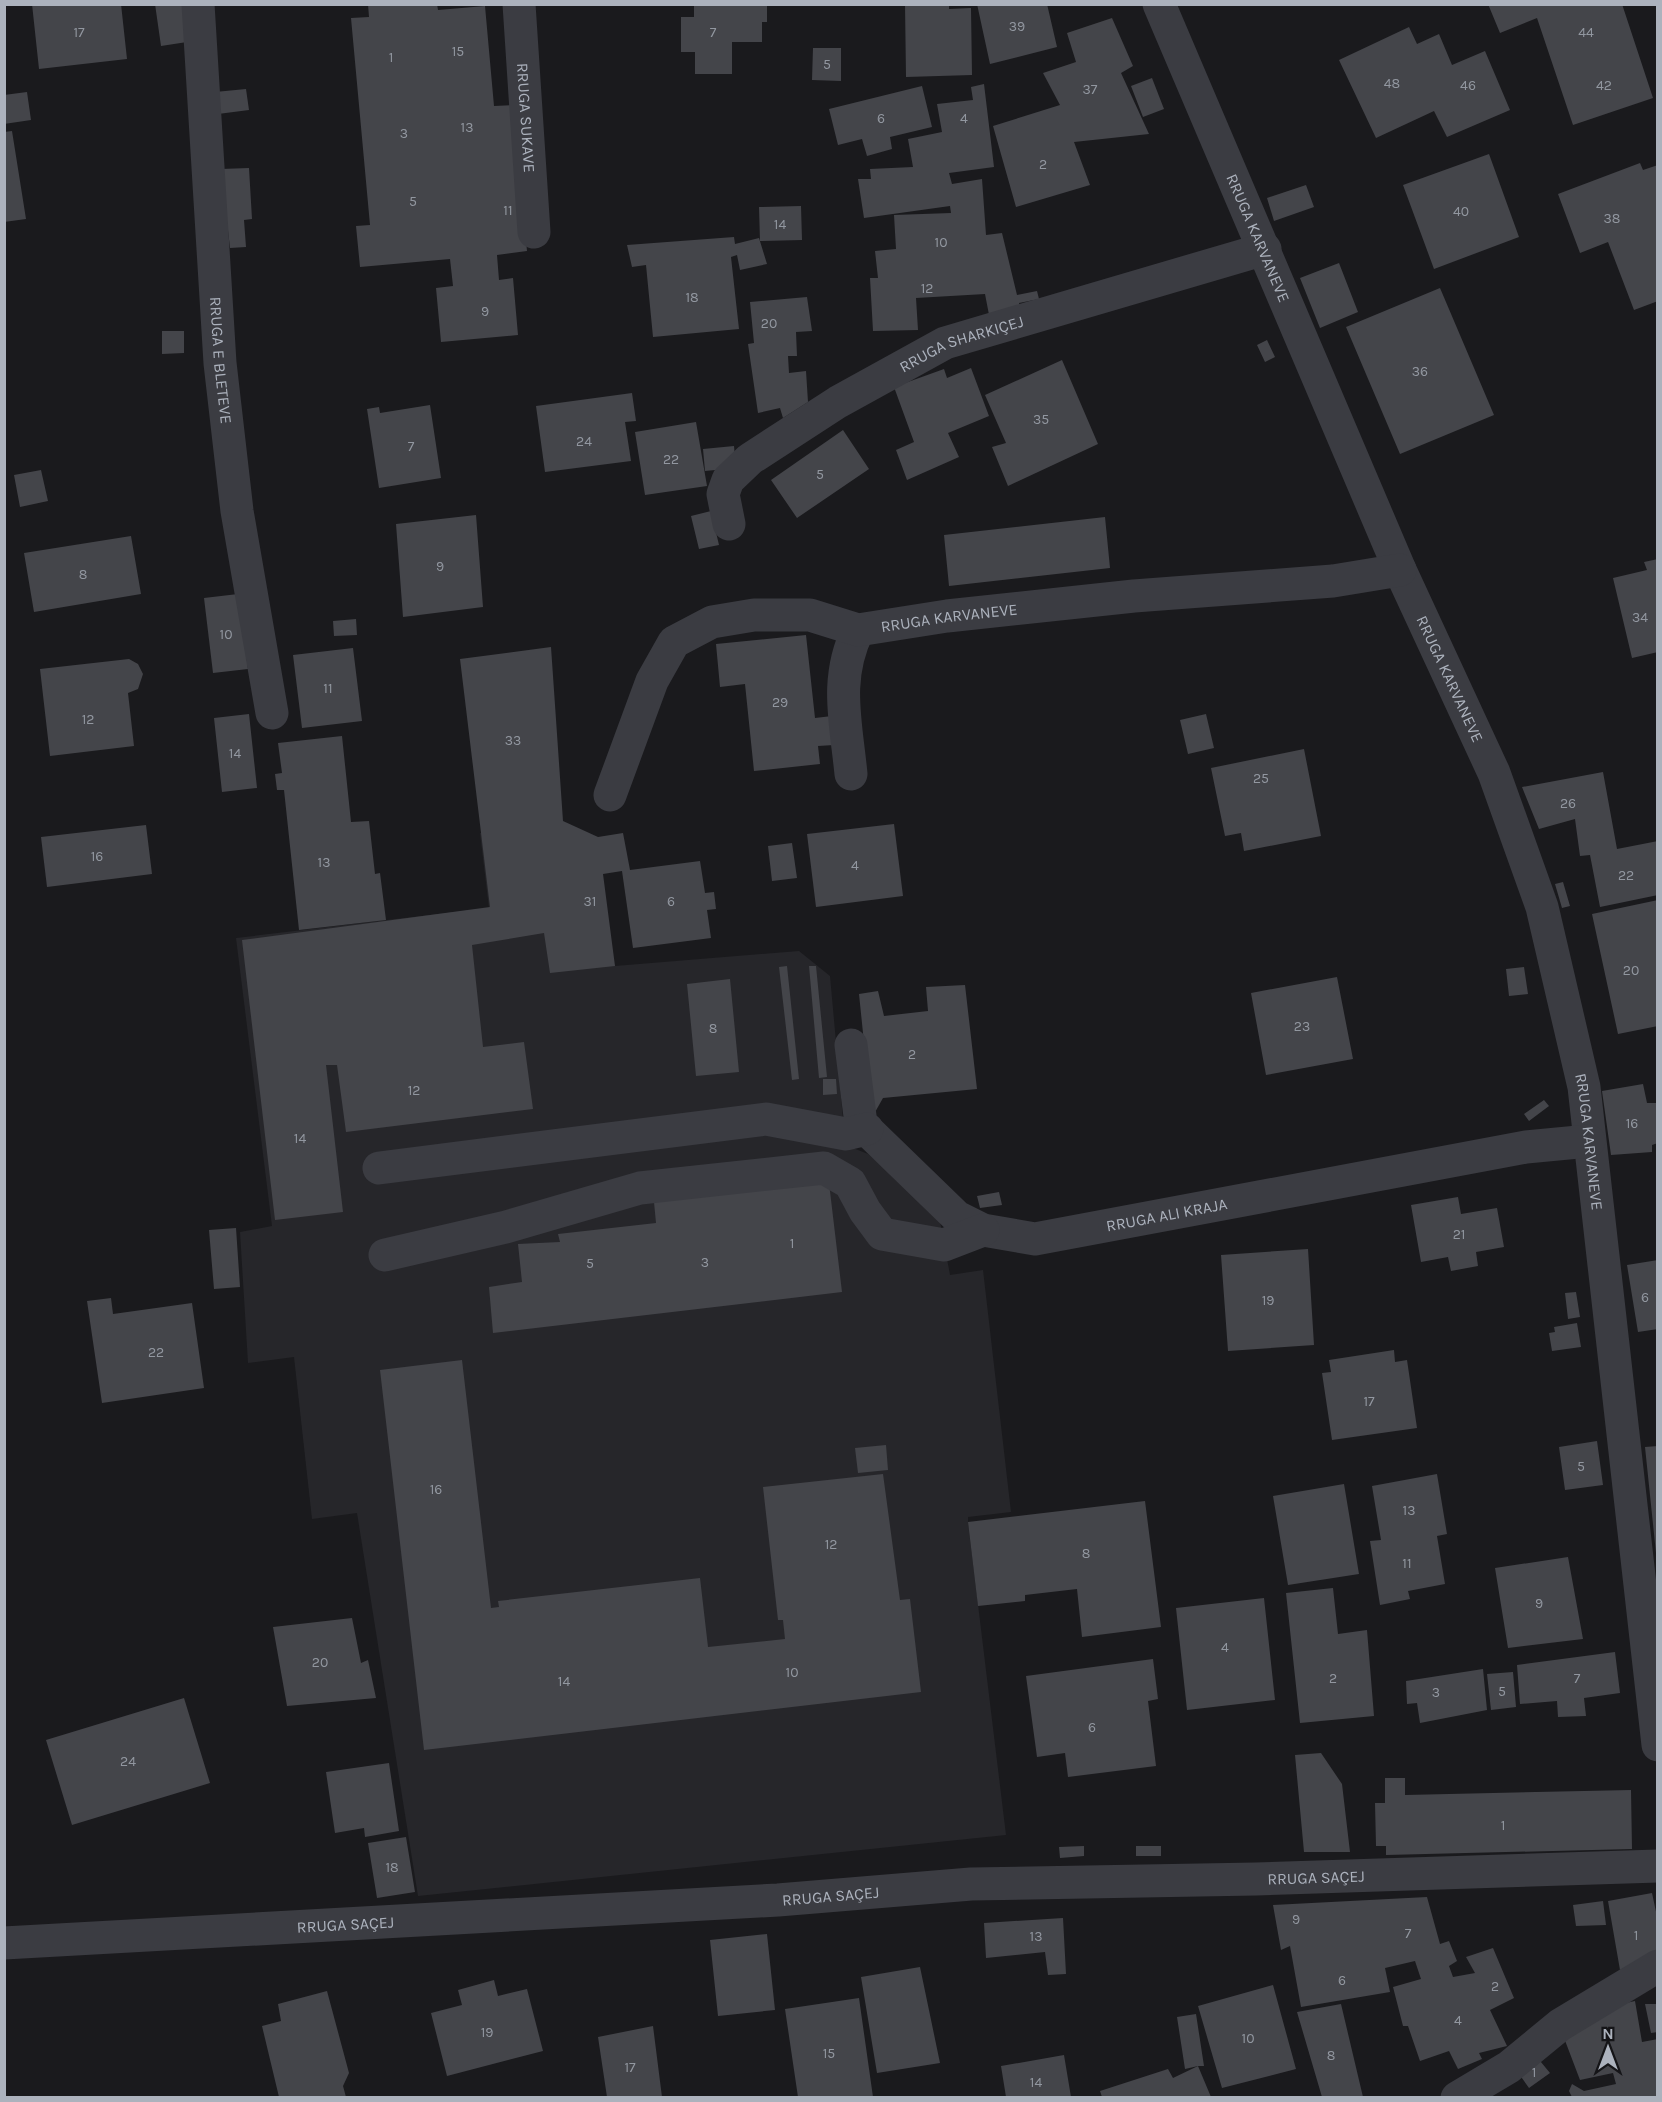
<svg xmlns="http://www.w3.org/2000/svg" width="1662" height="2102" viewBox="0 0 1662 2102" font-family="Karla,sans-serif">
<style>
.built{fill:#26262a}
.building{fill:#44454a}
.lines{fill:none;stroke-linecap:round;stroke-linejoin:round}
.minor{stroke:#3b3c42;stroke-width:33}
.labels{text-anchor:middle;stroke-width:5;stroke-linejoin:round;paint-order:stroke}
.number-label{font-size:14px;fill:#9297a0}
.street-label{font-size:16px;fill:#acb2bd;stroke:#151518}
</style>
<rect width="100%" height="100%" fill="#1a1a1d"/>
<path class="built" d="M 563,821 L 615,966 L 799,951 L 830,976 L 843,1119 L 848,1146 L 868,1154 L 932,1207 L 940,1221 L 950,1275 L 983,1270 L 1011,1512 L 968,1517 L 968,1522 L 1006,1835 L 418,1896 L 357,1513 L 312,1519 L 294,1357 L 248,1363 L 240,1232 L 272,1226 L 236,938 L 489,908 L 480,833 Z"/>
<path class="building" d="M 32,4 L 121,4 L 127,59 L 39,69 Z
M 155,4 L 182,4 L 187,42 L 161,46 Z
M 368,4 L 437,4 L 438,10 L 485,6 L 494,106 L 513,105 L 527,251 L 497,255 L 499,280 L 513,278 L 518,335 L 441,342 L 436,288 L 453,286 L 450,259 L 360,267 L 356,226 L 370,225 L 351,18 L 369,17 Z
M 694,4 L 767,4 L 767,22 L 762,22 L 762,42 L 732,42 L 732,74 L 695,74 L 695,52 L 681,52 L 681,17 L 694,17 Z
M 905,4 L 949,4 L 949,9 L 971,8 L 972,75 L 906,77 Z
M 977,4 L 1047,4 L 1057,47 L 990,64 Z
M 1488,4 L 1622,4 L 1653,98 L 1573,125 L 1537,18 L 1500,33 Z
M 1112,18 L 1133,66 L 1121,73 L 1149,134 L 1074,142 L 1090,185 L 1016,207 L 993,126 L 1060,105 L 1043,73 L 1076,62 L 1067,33 Z
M 1409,27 L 1417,44 L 1439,34 L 1452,65 L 1485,51 L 1510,110 L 1447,137 L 1434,111 L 1376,138 L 1339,60 Z
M 813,48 L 841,48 L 841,81 L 812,80 Z
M 1152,78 L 1164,109 L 1143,117 L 1131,86 Z
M 984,84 L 994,167 L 949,173 L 952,184 L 982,179 L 986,235 L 1002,233 L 1017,295 L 1037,291 L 1039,299 L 1019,303 L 1021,312 L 990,320 L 985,294 L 916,298 L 918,330 L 873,331 L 870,278 L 878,278 L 875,251 L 896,249 L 894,215 L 951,213 L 950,206 L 864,218 L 858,179 L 871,179 L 870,169 L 913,167 L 908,139 L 942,132 L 937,104 L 973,100 L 971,87 Z
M 922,86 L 932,127 L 890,137 L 892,149 L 867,156 L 862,139 L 838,145 L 829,109 Z
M 246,89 L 249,110 L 218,114 L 215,92 Z
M 27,92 L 31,120 L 4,124 L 4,95 Z
M 12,131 L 26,219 L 4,222 L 4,132 Z
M 1489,154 L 1519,237 L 1434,269 L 1403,185 Z
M 1640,163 L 1643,170 L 1658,165 L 1658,301 L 1634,310 L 1608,242 L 1580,253 L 1558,194 Z
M 249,168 L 252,219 L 244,220 L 246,247 L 230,248 L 221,169 Z
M 1306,185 L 1314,207 L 1274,221 L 1267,198 Z
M 801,206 L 802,240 L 760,241 L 759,207 Z
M 734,237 L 735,244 L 759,238 L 767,264 L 740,270 L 737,255 L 731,257 L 739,329 L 653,337 L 646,265 L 632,267 L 627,245 Z
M 1339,263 L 1358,312 L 1320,328 L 1300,278 Z
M 1440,288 L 1494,415 L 1400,454 L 1346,327 Z
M 807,297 L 812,331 L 796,332 L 797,356 L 788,356 L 789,373 L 806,371 L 808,402 L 783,418 L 780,408 L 758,413 L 748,344 L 754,343 L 750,302 Z
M 162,331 L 184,331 L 184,353 L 162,354 Z
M 1267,340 L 1275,357 L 1265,362 L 1257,345 Z
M 1062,360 L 1098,444 L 1008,486 L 992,447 L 1006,443 L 985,395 Z
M 971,368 L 989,416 L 948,433 L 959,457 L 907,480 L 896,450 L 914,442 L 894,387 L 944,369 L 947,378 Z
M 632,393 L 636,421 L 625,422 L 631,461 L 545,472 L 536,406 Z
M 430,405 L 441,478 L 379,488 L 367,409 L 379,407 L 380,413 Z
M 696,422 L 707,486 L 645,495 L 635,432 Z
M 843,430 L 869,469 L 797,518 L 771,480 Z
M 734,446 L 736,468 L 705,471 L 703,449 Z
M 41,470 L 48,501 L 20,507 L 14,475 Z
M 711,511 L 719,545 L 699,549 L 691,516 Z
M 476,515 L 483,607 L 403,617 L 396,524 Z
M 1105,517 L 1110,568 L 949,586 L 944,535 Z
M 131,536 L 141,594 L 34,612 L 24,553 Z
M 1658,559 L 1658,652 L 1632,658 L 1613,578 L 1647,570 L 1644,562 Z
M 238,594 L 248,669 L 213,673 L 204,598 Z
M 356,619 L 357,635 L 334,636 L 333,621 Z
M 806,635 L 815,718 L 832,716 L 834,745 L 818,746 L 820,764 L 754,771 L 745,684 L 720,687 L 716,644 Z
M 551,647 L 563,821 L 598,837 L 623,833 L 630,870 L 700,861 L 705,893 L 714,892 L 716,909 L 707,910 L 711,938 L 633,948 L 622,871 L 603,874 L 615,966 L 550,973 L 544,933 L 472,945 L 483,1047 L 524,1042 L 533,1109 L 346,1132 L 337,1065 L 326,1065 L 343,1212 L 275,1220 L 242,940 L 490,907 L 460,659 Z
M 353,648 L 362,721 L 302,728 L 293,655 Z
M 129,659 L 138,664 L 143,674 L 138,689 L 128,693 L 134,746 L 50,756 L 40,669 Z
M 249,714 L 257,788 L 222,792 L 214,718 Z
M 1206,714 L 1214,748 L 1188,754 L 1180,720 Z
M 342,736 L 351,822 L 369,821 L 375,874 L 380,873 L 386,920 L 299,930 L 284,790 L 277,790 L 275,774 L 282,773 L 278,743 Z
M 1304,749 L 1321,836 L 1244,851 L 1241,833 L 1225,836 L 1211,768 Z
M 1603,772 L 1617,849 L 1658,841 L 1658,895 L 1600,907 L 1590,855 L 1580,856 L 1575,819 L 1539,829 L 1522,787 Z
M 894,824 L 903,896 L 816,907 L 807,834 Z
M 146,825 L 152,874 L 47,887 L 41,837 Z
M 792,843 L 797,878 L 772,881 L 768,846 Z
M 1563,882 L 1570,906 L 1562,908 L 1555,884 Z
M 1658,900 L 1658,1026 L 1618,1034 L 1592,914 Z
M 787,966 L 799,1079 L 792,1080 L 779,967 Z
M 809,966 L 816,966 L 827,1077 L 819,1078 Z
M 1524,967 L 1528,994 L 1509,996 L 1506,969 Z
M 1337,977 L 1353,1059 L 1266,1075 L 1251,993 Z
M 730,979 L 739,1072 L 696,1076 L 687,984 Z
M 965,985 L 977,1089 L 883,1098 L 874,1114 L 871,1111 L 859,994 L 878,991 L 884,1016 L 928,1011 L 926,987 Z
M 823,1079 L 836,1079 L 837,1094 L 823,1095 Z
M 1643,1084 L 1647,1103 L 1658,1103 L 1658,1143 L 1652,1145 L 1652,1152 L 1611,1155 L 1602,1091 Z
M 1544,1100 L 1549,1106 L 1529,1121 L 1524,1114 Z
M 829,1183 L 842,1292 L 493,1333 L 489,1287 L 522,1282 L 518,1244 L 560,1242 L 558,1234 L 656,1223 L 654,1202 Z
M 999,1192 L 1002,1205 L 980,1208 L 977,1196 Z
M 1458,1197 L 1461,1214 L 1497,1208 L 1504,1247 L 1476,1252 L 1478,1266 L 1451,1271 L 1448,1257 L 1421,1262 L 1411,1205 Z
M 236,1228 L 240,1287 L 214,1289 L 209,1230 Z
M 1308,1249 L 1314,1345 L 1228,1351 L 1221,1255 Z
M 1658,1260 L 1658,1329 L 1638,1332 L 1627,1265 Z
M 1576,1292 L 1580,1317 L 1568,1319 L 1565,1293 Z
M 111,1298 L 113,1314 L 192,1303 L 204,1388 L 102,1403 L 87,1301 Z
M 1577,1323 L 1581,1347 L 1552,1351 L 1549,1333 L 1555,1332 L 1554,1327 Z
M 1394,1350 L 1395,1362 L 1407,1360 L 1417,1428 L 1332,1440 L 1322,1373 L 1331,1372 L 1329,1360 Z
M 462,1360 L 491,1608 L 499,1607 L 498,1601 L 700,1578 L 708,1647 L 785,1639 L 783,1620 L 778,1620 L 763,1487 L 883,1474 L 900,1600 L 910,1599 L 921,1692 L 424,1750 L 380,1370 Z
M 1597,1441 L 1603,1485 L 1565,1490 L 1559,1447 Z
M 886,1445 L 888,1470 L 858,1473 L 855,1448 Z
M 1658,1446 L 1658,1553 L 1656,1553 L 1645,1447 Z
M 1437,1474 L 1447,1534 L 1437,1536 L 1445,1584 L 1408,1591 L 1410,1599 L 1380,1605 L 1370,1541 L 1381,1540 L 1372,1486 Z
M 1344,1484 L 1359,1574 L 1288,1585 L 1273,1496 Z
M 1145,1501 L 1161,1627 L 1082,1637 L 1077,1589 L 1025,1595 L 1025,1601 L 978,1606 L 968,1522 Z
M 1568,1557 L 1583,1639 L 1508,1648 L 1495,1568 Z
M 1333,1588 L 1338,1634 L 1367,1630 L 1374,1716 L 1300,1723 L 1286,1593 Z
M 1264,1598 L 1275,1700 L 1187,1710 L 1176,1608 Z
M 352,1618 L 361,1663 L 368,1660 L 376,1698 L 287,1706 L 273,1627 Z
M 1615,1652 L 1620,1693 L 1584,1698 L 1586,1716 L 1558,1717 L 1557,1701 L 1520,1704 L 1517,1665 Z
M 1153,1659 L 1158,1699 L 1148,1701 L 1156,1766 L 1068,1777 L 1065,1753 L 1037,1757 L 1026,1676 Z
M 1483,1669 L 1487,1710 L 1420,1723 L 1417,1703 L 1407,1704 L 1406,1681 Z
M 1513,1672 L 1516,1707 L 1491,1710 L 1487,1674 Z
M 184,1698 L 210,1783 L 72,1825 L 46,1740 Z
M 1321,1753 L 1342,1784 L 1350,1852 L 1304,1852 L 1295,1755 Z
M 389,1763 L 399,1831 L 365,1837 L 364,1828 L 335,1833 L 326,1772 Z
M 1385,1778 L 1405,1778 L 1405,1795 L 1631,1790 L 1632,1849 L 1386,1855 L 1386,1846 L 1376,1846 L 1375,1803 L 1385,1803 Z
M 406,1837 L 415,1892 L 377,1898 L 368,1843 Z
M 1084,1846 L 1084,1856 L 1060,1858 L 1059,1847 Z
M 1136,1846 L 1161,1846 L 1161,1856 L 1136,1856 Z
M 1652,1893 L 1658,1921 L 1658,1950 L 1620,1970 L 1608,1901 Z
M 1427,1897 L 1440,1944 L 1449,1941 L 1457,1961 L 1449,1966 L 1453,1977 L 1475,1973 L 1466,1957 L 1493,1948 L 1514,1998 L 1490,2010 L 1507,2046 L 1479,2053 L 1482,2059 L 1458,2069 L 1449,2051 L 1420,2061 L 1408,2026 L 1403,2026 L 1393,1987 L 1421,1979 L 1415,1961 L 1385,1968 L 1390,1992 L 1301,2007 L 1290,1946 L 1281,1950 L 1273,1905 Z
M 1603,1901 L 1606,1925 L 1576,1926 L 1573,1905 Z
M 1063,1918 L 1066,1974 L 1048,1975 L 1045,1952 L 986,1958 L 984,1923 Z
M 767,1934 L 775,2010 L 718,2016 L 710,1940 Z
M 920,1967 L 940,2063 L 877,2073 L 861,1977 Z
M 494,1980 L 498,1996 L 527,1989 L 543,2051 L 447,2076 L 431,2013 L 462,2005 L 458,1990 Z
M 1273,1985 L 1296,2069 L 1222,2088 L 1198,2006 Z
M 327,1991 L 349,2073 L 343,2086 L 346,2097 L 279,2097 L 262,2026 L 281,2021 L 278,2004 Z
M 859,1998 L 873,2097 L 798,2097 L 785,2009 Z
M 1635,2001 L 1642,2042 L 1658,2039 L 1658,2097 L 1572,2097 L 1569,2091 L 1572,2084 L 1584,2091 L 1616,2084 L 1613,2073 L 1580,2080 L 1561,2030 L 1603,2008 Z
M 1341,2004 L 1363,2097 L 1322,2097 L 1297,2012 Z
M 1645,2004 L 1658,2004 L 1658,2032 L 1651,2033 Z
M 1196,2014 L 1204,2066 L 1198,2066 L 1211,2097 L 1102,2097 L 1100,2091 L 1168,2069 L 1173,2078 L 1198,2066 L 1185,2069 L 1177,2017 Z
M 653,2026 L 662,2097 L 607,2097 L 598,2037 Z
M 1064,2055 L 1071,2097 L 1006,2097 L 1001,2066 Z
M 1536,2056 L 1550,2073 L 1529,2088 L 1517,2071 Z"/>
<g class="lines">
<g class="minor">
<path id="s1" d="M 198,4 L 220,363 L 237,511 L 272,713"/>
<path id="s2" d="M 519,4 L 534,232"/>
<path id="s3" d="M 1159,4 L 1400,570 L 1494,773 L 1542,907 L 1584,1087 L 1658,1745"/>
<path id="s4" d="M 729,524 L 723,494 L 728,480 L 750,459 L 838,402 L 945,343 L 1265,249"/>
<path d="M 851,774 C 846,722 834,679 858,630"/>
<path id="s5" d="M 610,795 L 652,681 L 674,642 L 712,622 L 754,615 L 810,615 L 858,630 L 947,616 L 1134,596 L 1333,581 L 1400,570"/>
<path id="s6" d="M 851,1045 L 861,1124 L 957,1217 L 983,1230 L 1035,1239 L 1526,1147 L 1589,1141"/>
<path d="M 379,1168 L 766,1119 L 846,1134 L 867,1129"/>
<path d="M 385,1255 L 506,1227 L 640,1188 L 824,1168 L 850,1183 L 865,1211 L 882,1234 L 944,1245 L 983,1230"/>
<path id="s7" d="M 4,1943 L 778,1900 L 971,1884 L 1256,1879 L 1658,1866"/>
<path d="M 1457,2098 L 1509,2067 L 1560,2025 L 1658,1966"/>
</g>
</g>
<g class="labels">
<g class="number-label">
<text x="1017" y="31">39</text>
<text x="79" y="37">17</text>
<text x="713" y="37">7</text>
<text x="1586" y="37">44</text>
<text x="458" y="56">15</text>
<text x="391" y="62">1</text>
<text x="827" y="69">5</text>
<text x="1392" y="88">48</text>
<text x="1468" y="90">46</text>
<text x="1604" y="90">42</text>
<text x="1090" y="94">37</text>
<text x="881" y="123">6</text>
<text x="964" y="123">4</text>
<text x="467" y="132">13</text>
<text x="404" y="138">3</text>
<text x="1043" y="169">2</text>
<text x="413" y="206">5</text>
<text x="508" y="215">11</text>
<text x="1461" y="216">40</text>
<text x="1612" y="223">38</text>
<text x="780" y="229">14</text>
<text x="941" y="247">10</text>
<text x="927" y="293">12</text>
<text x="692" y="302">18</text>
<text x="485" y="316">9</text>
<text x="769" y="328">20</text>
<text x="1420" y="376">36</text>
<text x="1041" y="424">35</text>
<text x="584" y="446">24</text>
<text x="411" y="451">7</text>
<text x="671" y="464">22</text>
<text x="820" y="479">5</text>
<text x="440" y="571">9</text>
<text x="83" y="579">8</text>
<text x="1640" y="622">34</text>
<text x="226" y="639">10</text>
<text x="328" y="693">11</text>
<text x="780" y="707">29</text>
<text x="88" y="724">12</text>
<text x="513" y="745">33</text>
<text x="235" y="758">14</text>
<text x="1261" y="783">25</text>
<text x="1568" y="808">26</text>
<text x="97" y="861">16</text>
<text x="324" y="867">13</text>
<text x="855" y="870">4</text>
<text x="1626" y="880">22</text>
<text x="590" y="906">31</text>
<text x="671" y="906">6</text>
<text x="1631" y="975">20</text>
<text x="1302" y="1031">23</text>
<text x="713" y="1033">8</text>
<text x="912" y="1059">2</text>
<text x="414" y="1095">12</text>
<text x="1632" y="1128">16</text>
<text x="300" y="1143">14</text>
<text x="1459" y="1239">21</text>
<text x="792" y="1248">1</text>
<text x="705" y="1267">3</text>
<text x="590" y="1268">5</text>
<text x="1645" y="1302">6</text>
<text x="1268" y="1305">19</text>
<text x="156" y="1357">22</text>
<text x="1369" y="1406">17</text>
<text x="1581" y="1471">5</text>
<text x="436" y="1494">16</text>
<text x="1409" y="1515">13</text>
<text x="831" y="1549">12</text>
<text x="1086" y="1558">8</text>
<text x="1407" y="1568">11</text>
<text x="1539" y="1608">9</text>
<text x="1225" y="1652">4</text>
<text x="320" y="1667">20</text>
<text x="792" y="1677">10</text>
<text x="1333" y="1683">2</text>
<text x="1577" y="1683">7</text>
<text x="564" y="1686">14</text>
<text x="1502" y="1696">5</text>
<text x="1436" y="1697">3</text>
<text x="1092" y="1732">6</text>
<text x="128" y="1766">24</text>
<text x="1503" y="1830">1</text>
<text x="392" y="1872">18</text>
<text x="1296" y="1924">9</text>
<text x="1408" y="1938">7</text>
<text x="1636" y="1940">1</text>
<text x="1036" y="1941">13</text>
<text x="1342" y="1985">6</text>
<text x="1495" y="1991">2</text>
<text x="1458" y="2025">4</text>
<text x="487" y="2037">19</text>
<text x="1248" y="2043">10</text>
<text x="829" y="2058">15</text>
<text x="1331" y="2060">8</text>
<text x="630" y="2072">17</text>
<text x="1534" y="2077">1</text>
<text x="1036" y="2087">14</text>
</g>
<g class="street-label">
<text dy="6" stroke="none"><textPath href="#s2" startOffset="114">RRUGA SUKAVE</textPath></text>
<text dy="6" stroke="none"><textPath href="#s3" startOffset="254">RRUGA KARVANEVE</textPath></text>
<text dy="6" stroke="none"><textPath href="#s4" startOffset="318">RRUGA SHARKIÇEJ</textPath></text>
<text dy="6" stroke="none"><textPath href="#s1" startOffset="357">RRUGA E BLETEVE</textPath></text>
<text dy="6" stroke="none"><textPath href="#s5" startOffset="450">RRUGA KARVANEVE</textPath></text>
<text dy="6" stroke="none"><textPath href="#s3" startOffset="735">RRUGA KARVANEVE</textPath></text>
<text dy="6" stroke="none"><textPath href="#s3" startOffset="1221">RRUGA KARVANEVE</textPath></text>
<text dy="6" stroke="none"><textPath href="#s6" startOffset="429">RRUGA ALI KRAJA</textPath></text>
<text dy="6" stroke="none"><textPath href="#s7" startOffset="1314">RRUGA SAÇEJ</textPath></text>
<text dy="6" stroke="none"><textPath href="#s7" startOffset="828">RRUGA SAÇEJ</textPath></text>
<text dy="6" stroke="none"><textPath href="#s7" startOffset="342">RRUGA SAÇEJ</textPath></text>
</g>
</g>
<rect width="1662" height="2102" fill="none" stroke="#acb2bd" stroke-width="12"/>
<g transform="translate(1608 2048)" stroke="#151518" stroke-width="4.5" paint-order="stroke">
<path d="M0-4.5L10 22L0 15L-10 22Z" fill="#acb2bd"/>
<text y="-9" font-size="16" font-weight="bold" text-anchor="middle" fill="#acb2bd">N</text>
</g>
</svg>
